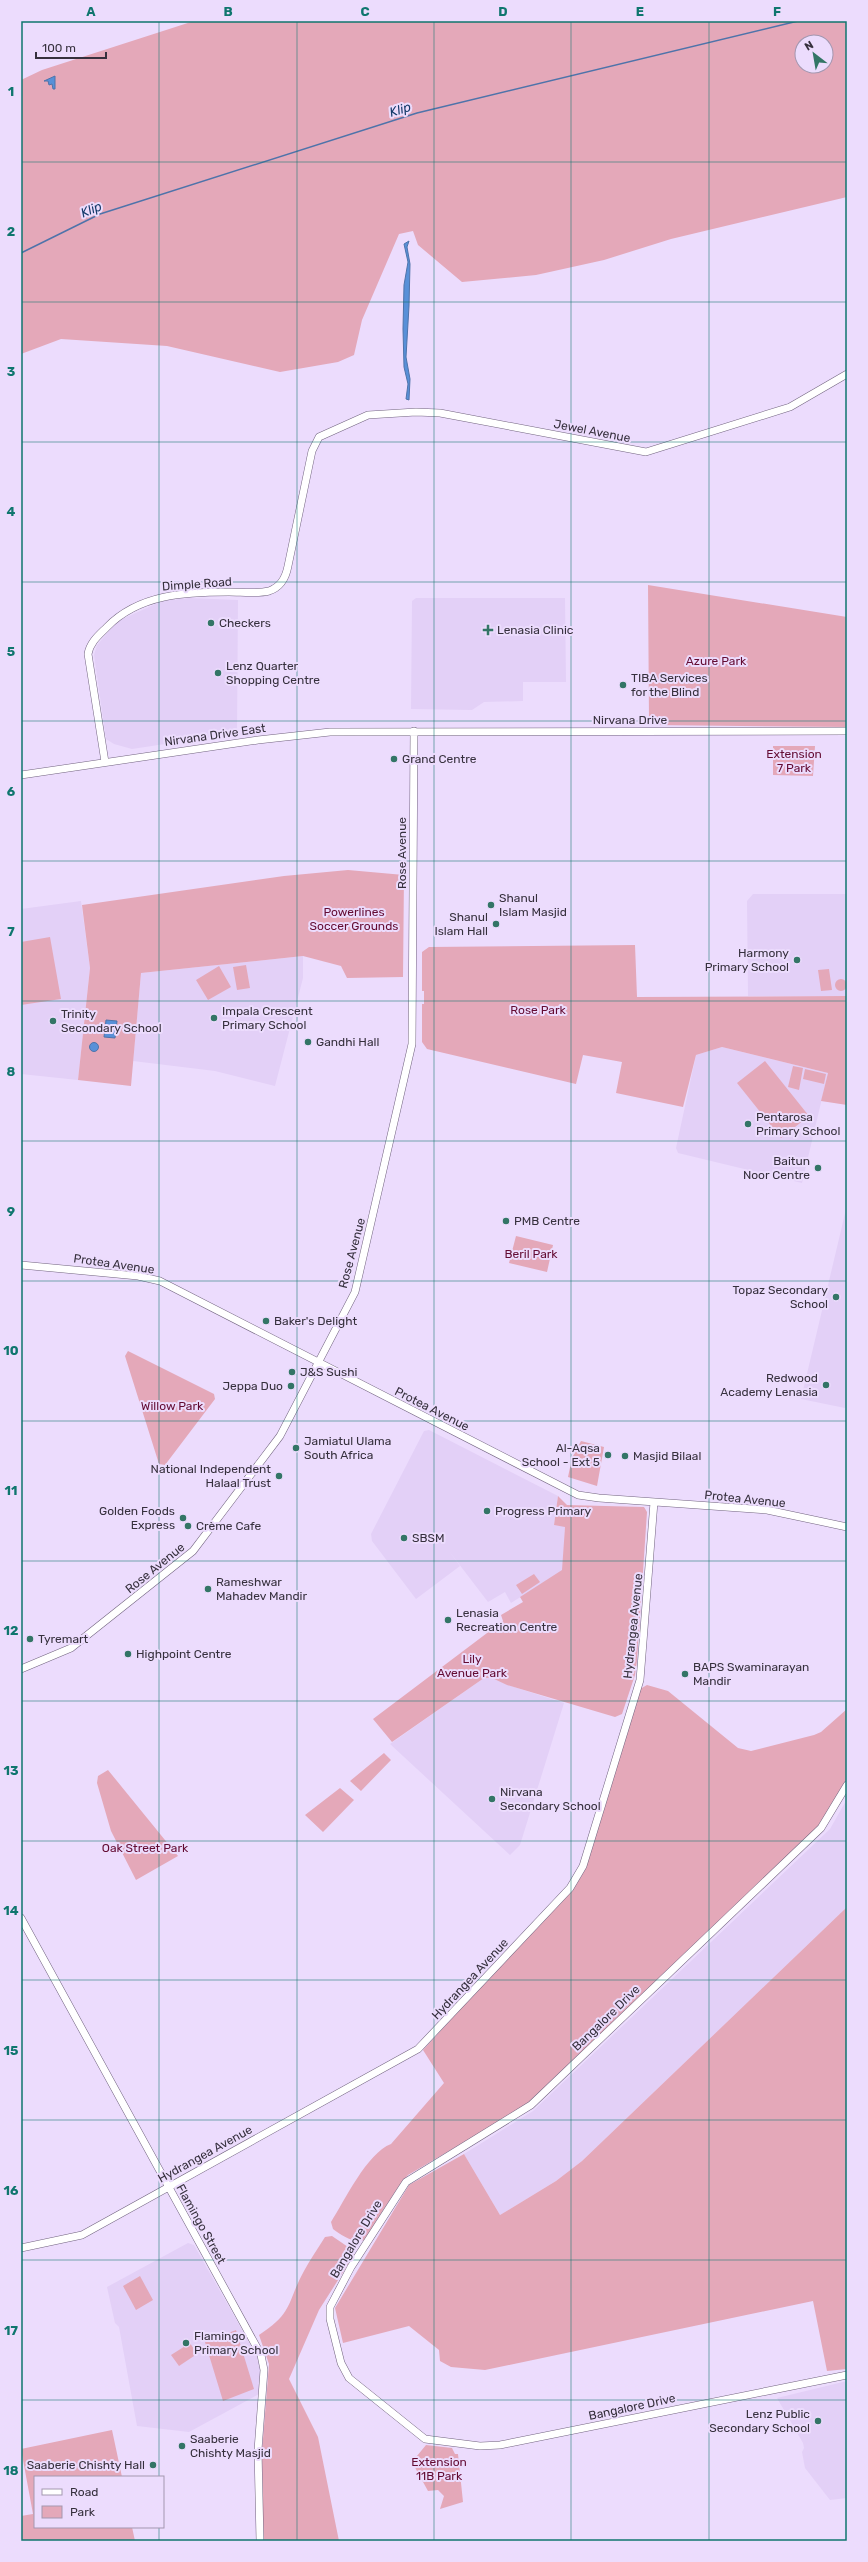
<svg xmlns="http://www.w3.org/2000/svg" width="868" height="2562" viewBox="0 0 868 2562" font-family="Rubik,sans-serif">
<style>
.built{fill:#e3d0f7}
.green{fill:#e4a8b9;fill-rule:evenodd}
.water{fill:#5890d8;stroke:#4e73aa}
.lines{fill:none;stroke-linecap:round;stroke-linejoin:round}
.stream{stroke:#4e73aa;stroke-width:1.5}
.secondary-casing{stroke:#71637f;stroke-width:8}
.secondary{stroke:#fff;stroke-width:7}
.grid{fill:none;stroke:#0f766e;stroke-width:1;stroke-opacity:0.55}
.poi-dot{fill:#337566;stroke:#ecdcfd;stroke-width:1.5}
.labels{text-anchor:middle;stroke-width:4;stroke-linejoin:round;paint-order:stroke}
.street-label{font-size:12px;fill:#36303d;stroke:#ecdcfd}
.poi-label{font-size:12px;fill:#36303d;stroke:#ecdcfd;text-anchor:start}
.park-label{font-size:12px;fill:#630b32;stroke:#ecdcfd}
.water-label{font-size:13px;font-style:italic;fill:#143a69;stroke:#ecdcfd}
.neatline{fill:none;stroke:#0f766e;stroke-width:1.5}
.grid-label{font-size:13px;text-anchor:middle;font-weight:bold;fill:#0f766e}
</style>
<rect width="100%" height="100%" fill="#ecdcfd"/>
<path class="built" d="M 189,598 L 238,600 L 237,733 L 132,749 L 114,744 L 106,739 L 94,655 L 97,645 L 118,621 L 162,601 Z
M 416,598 L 565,598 L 566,682 L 523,682 L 523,701 L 484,702 L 472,710 L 411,709 L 412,601 Z
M 753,894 L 847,894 L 847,996 L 748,996 L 747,901 Z
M 81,901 L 90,968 L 78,1080 L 21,1074 L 21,909 Z
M 303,956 L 303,978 L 275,1086 L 215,1071 L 133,1061 L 141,973 Z
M 722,1047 L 828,1073 L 802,1183 L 678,1153 L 676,1148 L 696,1055 Z
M 847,1205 L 847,1406 L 845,1408 L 801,1399 Z
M 429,1430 L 558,1496 L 554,1525 L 565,1526 L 563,1570 L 511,1603 L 505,1592 L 488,1602 L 449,1551 L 460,1566 L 416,1599 L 372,1541 L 371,1534 L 424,1431 Z
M 484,1678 L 492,1678 L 508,1685 L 564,1703 L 520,1845 L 510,1855 L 390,1744 Z
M 847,1799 L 847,1907 L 582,2161 L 556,2181 L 500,2215 L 464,2154 L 533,2111 L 830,1829 Z
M 188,2243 L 194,2245 L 259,2360 L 261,2368 L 259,2394 L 189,2432 L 137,2426 L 119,2327 L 115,2323 L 107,2287 Z
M 847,2381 L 847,2498 L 830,2500 L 805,2468 L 802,2452 L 804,2448 L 803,2443 L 777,2398 Z"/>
<path class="green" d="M 194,21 L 847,21 L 847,197 L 671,239 L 604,260 L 536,275 L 462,282 L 418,245 L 413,231 L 399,234 L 362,320 L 354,355 L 338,362 L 280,372 L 167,346 L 61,339 L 21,354 L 21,80 L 42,70 ZM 802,42 L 826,42 L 826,66 L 802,66 Z
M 648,585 L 847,617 L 847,727 L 652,725 L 649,721 Z
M 773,746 L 815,746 L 813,776 L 773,775 Z
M 348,870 L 404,875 L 403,977 L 347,978 L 341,966 L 303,956 L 141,973 L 131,1086 L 78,1080 L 90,968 L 82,905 L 284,876 Z
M 50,937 L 61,999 L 21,1005 L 21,942 Z
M 635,945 L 637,997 L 847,996 L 847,1105 L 821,1101 L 828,1073 L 722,1047 L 696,1055 L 683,1107 L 616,1093 L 622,1062 L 583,1055 L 576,1084 L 427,1049 L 422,1042 L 422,1004 L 424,1004 L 424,991 L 422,991 L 422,952 L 429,947 Z
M 246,965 L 250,988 L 237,990 L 233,967 Z
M 219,966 L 231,987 L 208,1000 L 196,980 Z
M 829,969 L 832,990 L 821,991 L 818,970 Z
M835 985a6 6 0 1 1 12 0a6 6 0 1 1-12 0Z
M 765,1061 L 809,1116 L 781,1138 L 737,1083 Z
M 793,1066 L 803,1068 L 799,1090 L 788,1087 Z
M 805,1069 L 826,1074 L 824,1084 L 803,1079 Z
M 516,1236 L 553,1245 L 547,1272 L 509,1263 Z
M 128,1351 L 214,1394 L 215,1399 L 165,1465 L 159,1464 L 125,1356 Z
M 581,1441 L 604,1447 L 597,1486 L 568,1477 L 572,1458 Z
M 558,1496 L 567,1505 L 644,1507 L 647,1512 L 637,1661 L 635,1675 L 622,1714 L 615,1717 L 507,1685 L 492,1678 L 484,1678 L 392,1742 L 373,1719 L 503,1621 L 501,1615 L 523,1602 L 520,1597 L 562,1570 L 565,1527 L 554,1525 Z
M 534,1574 L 540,1582 L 522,1594 L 516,1585 Z
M 647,1685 L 668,1691 L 738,1748 L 751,1751 L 814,1735 L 821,1732 L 847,1709 L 847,1780 L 824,1820 L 815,1830 L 524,2107 L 408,2175 L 399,2186 L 364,2240 C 354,2244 341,2235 333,2229 L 331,2222 C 345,2200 367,2153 391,2144 L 444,2083 L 423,2050 L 581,1877 L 640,1689 Z
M 384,1753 L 391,1760 L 361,1791 L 350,1781 Z
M 108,1770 L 178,1856 L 136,1880 L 111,1831 L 97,1783 L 98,1776 Z
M 340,1788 L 354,1800 L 323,1832 L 305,1815 Z
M 847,1907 L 847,2369 L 827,2371 L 813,2301 L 485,2370 L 451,2367 L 440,2361 L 439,2350 L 409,2326 L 343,2343 L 335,2308 L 409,2185 L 464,2154 L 500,2215 L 556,2181 L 582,2161 Z
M 332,2236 L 351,2249 L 354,2255 L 319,2310 L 289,2379 L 318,2437 L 339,2541 L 263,2541 L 262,2451 L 269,2364 L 259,2335 C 294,2312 286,2304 304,2271 C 310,2260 318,2248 325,2237 Z
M 140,2276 L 153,2300 L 136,2310 L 123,2286 Z
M 236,2330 L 254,2389 L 223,2401 L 205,2342 Z
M 190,2343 L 197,2354 L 179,2366 L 171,2355 Z
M 112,2430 L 122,2477 L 35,2477 L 35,2527 L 132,2527 L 135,2541 L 21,2541 L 21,2516 L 33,2514 L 21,2449 Z
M 426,2445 L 452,2448 L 455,2454 L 458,2454 L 463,2502 L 440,2509 L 444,2496 L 438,2490 L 428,2491 L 412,2462 Z"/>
<path class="water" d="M 55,76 L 55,89 L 53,89 L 52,84 L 49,85 L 48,81 L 44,81 Z
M 409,241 L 407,247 L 410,264 L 409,306 L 406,357 L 410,379 L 409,400 L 406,399 L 408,384 L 404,367 L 403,329 L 404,285 L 408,262 L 404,244 Z
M 106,1020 L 117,1021 L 115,1038 L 104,1037 Z
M89.5 1047a4.5 4.5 0 1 1 9 0a4.5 4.5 0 1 1-9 0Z"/>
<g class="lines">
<path class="stream" d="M 21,253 L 100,214 L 417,113 L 798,21"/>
<g class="secondary-casing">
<path id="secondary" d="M 105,762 L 88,654 C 90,642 99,635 107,627 C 139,594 186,592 229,592 C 242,592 257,594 269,591 C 281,587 286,577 288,566 L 312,451 L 319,437 L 368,415 L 416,412 L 440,413 L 646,452 L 790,407 L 847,374
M 21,775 L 258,740 L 330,732 L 847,731
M 21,1265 L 138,1276 L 160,1281 L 578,1495 L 599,1498 L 767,1510 L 847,1527
M 21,1669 L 71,1648 L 193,1551 L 280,1436 L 355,1292 L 412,1044 L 414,731
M 847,1785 L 821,1828 L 531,2105 L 406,2182 L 351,2267 L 330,2307 L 330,2319 L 341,2363 L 349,2378 L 425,2439 L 480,2446 L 500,2445 L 847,2375
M 21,1918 L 261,2355 L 264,2370 L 258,2450 L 260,2541
M 21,2248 L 82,2235 L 418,2049 L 570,1888 L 583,1866 L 640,1680 L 654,1502"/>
</g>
<use href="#secondary" class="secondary"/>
</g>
<path class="grid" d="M 159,21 L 159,2477M 297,21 L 297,2541M 434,21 L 434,2541M 571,21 L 571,2541M 709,21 L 709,2541M 21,162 L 847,162M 21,302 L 847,302M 21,442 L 847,442M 21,582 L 847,582M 21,721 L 847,721M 21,861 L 847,861M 21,1001 L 847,1001M 21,1141 L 847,1141M 21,1281 L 847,1281M 21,1421 L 847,1421M 21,1561 L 847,1561M 21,1701 L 847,1701M 21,1841 L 847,1841M 21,1980 L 847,1980M 21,2120 L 847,2120M 21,2260 L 847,2260M 21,2400 L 847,2400M 159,2527 L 159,2541"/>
<g class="poi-dot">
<circle cx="211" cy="623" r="4"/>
<path d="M486 624h4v4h4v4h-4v4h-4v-4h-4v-4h4z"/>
<circle cx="218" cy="673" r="4"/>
<circle cx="623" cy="685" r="4"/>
<circle cx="394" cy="759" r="4"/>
<circle cx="491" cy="905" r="4"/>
<circle cx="496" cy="924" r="4"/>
<circle cx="797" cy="960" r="4"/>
<circle cx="214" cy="1018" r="4"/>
<circle cx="53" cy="1021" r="4"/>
<circle cx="308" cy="1042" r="4"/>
<circle cx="748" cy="1124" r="4"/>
<circle cx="818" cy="1168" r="4"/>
<circle cx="506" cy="1221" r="4"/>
<circle cx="836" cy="1297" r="4"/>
<circle cx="266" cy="1321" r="4"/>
<circle cx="292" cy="1372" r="4"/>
<circle cx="826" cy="1385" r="4"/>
<circle cx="291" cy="1386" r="4"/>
<circle cx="296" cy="1448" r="4"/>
<circle cx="608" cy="1455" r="4"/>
<circle cx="625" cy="1456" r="4"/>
<circle cx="279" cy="1476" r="4"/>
<circle cx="487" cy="1511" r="4"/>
<circle cx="183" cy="1518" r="4"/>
<circle cx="188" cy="1526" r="4"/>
<circle cx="404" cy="1538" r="4"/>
<circle cx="208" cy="1589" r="4"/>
<circle cx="448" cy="1620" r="4"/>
<circle cx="30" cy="1639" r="4"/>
<circle cx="128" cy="1654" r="4"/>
<circle cx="685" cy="1674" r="4"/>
<circle cx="492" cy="1799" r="4"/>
<circle cx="186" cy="2343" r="4"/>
<circle cx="818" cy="2421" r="4"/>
<circle cx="182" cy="2446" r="4"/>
<circle cx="153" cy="2465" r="4"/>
</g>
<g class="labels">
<g class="street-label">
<text transform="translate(592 431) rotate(11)" y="4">Jewel Avenue</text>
<text transform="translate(197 584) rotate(-4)" y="4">Dimple Road</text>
<text x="630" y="724">Nirvana Drive</text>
<text transform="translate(215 735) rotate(-8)" y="4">Nirvana Drive East</text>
<text transform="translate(402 853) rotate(-90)" y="4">Rose Avenue</text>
<text transform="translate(352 1253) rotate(-75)" y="4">Rose Avenue</text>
<text transform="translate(114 1264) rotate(8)" y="4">Protea Avenue</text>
<text transform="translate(432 1409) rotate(27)" y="4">Protea Avenue</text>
<text transform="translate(745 1499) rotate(6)" y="4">Protea Avenue</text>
<text transform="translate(155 1568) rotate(-39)" y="4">Rose Avenue</text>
<text transform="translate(633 1626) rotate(-84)" y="4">Hydrangea Avenue</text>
<text transform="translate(470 1979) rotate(-47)" y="4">Hydrangea Avenue</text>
<text transform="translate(606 2018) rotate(-44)" y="4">Bangalore Drive</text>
<text transform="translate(205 2154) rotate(-29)" y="4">Hydrangea Avenue</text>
<text transform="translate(201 2224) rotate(61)" y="4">Flamingo Street</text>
<text transform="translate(356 2239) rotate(-59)" y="4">Bangalore Drive</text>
<text transform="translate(632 2407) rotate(-12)" y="4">Bangalore Drive</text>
</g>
<g class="poi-label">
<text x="219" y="627">Checkers</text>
<text x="497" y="634">Lenasia Clinic</text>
<text x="226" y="670">Lenz Quarter<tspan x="226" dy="14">Shopping Centre</tspan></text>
<text x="631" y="682">TIBA Services<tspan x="631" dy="14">for the Blind</tspan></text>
<text x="402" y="763">Grand Centre</text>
<text x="499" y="902">Shanul<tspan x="499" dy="14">Islam Masjid</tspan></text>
<text x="488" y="921" text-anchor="end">Shanul<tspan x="488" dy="14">Islam Hall</tspan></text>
<text x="789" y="957" text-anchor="end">Harmony<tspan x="789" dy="14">Primary School</tspan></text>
<text x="222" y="1015">Impala Crescent<tspan x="222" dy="14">Primary School</tspan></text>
<text x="61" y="1018">Trinity<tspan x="61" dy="14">Secondary School</tspan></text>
<text x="316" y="1046">Gandhi Hall</text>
<text x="756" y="1121">Pentarosa<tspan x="756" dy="14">Primary School</tspan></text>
<text x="810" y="1165" text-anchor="end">Baitun<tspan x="810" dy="14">Noor Centre</tspan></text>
<text x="514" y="1225">PMB Centre</text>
<text x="828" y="1294" text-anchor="end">Topaz Secondary<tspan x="828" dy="14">School</tspan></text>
<text x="274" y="1325">Baker's Delight</text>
<text x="300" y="1376">J&amp;S Sushi</text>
<text x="818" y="1382" text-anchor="end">Redwood<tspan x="818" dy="14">Academy Lenasia</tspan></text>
<text x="283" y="1390" text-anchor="end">Jeppa Duo</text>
<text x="304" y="1445">Jamiatul Ulama<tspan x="304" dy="14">South Africa</tspan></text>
<text x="600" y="1452" text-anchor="end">Al-Aqsa<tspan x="600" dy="14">School - Ext 5</tspan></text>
<text x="633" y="1460">Masjid Bilaal</text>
<text x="271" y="1473" text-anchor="end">National Independent<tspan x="271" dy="14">Halaal Trust</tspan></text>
<text x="175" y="1515" text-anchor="end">Golden Foods<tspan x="175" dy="14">Express</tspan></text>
<text x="495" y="1515">Progress Primary</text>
<text x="196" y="1530">Crème Cafe</text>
<text x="412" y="1542">SBSM</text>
<text x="216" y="1586">Rameshwar<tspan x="216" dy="14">Mahadev Mandir</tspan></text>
<text x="456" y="1617">Lenasia<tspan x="456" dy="14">Recreation Centre</tspan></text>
<text x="38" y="1643">Tyremart</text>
<text x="136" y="1658">Highpoint Centre</text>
<text x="693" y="1671">BAPS Swaminarayan<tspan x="693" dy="14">Mandir</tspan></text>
<text x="500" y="1796">Nirvana<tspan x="500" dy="14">Secondary School</tspan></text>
<text x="194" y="2340">Flamingo<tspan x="194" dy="14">Primary School</tspan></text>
<text x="810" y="2418" text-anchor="end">Lenz Public<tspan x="810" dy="14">Secondary School</tspan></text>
<text x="190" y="2443">Saaberie<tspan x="190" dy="14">Chishty Masjid</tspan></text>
<text x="145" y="2469" text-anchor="end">Saaberie Chishty Hall</text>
</g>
<g class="park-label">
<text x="716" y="665">Azure Park</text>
<text x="794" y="758">Extension<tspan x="794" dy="14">7 Park</tspan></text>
<text x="354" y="916">Powerlines<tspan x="354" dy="14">Soccer Grounds</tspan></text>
<text x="538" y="1014">Rose Park</text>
<text x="531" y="1258">Beril Park</text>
<text x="172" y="1410">Willow Park</text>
<text x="472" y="1663">Lily<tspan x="472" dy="14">Avenue Park</tspan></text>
<text x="145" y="1852">Oak Street Park</text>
<text x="439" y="2466">Extension<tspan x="439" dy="14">11B Park</tspan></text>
</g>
<g class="water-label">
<text transform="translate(400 109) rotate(-17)" y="5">Klip</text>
<text transform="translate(91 209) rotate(-23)" y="5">Klip</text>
</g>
</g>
<rect width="868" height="2562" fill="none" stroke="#ecdcfd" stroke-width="44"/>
<rect x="34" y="2476" width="130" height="52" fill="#ecdcfd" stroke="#a397b0"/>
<rect x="42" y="2489" width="20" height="6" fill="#ffffff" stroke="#a397b0"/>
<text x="70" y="2496" font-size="12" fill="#36303d">Road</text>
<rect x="42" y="2506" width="20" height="12" fill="#e4a8b9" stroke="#a397b0"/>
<text x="70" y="2516" font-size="12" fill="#36303d">Park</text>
<g transform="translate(814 54) rotate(329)"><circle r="19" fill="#ecdcfd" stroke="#a397b0"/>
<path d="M0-3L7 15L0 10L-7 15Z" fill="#337566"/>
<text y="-6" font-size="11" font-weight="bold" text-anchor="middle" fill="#36303d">N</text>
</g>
<path d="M36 52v6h70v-6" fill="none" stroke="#36303d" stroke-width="2"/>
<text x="42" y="52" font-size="12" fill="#36303d" stroke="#ecdcfd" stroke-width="3" paint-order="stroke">100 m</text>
<rect x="22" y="22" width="824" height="2518" class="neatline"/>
<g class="grid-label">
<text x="91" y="16">A</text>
<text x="228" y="16">B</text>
<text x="365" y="16">C</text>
<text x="503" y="16">D</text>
<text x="640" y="16">E</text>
<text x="777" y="16">F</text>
<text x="11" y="96">1</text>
<text x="11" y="236">2</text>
<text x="11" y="376">3</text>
<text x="11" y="516">4</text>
<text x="11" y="656">5</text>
<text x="11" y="796">6</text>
<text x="11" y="936">7</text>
<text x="11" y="1076">8</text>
<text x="11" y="1216">9</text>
<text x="11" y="1355">10</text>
<text x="11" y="1495">11</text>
<text x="11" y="1635">12</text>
<text x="11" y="1775">13</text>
<text x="11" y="1915">14</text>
<text x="11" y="2055">15</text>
<text x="11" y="2195">16</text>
<text x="11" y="2335">17</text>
<text x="11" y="2475">18</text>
</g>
</svg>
